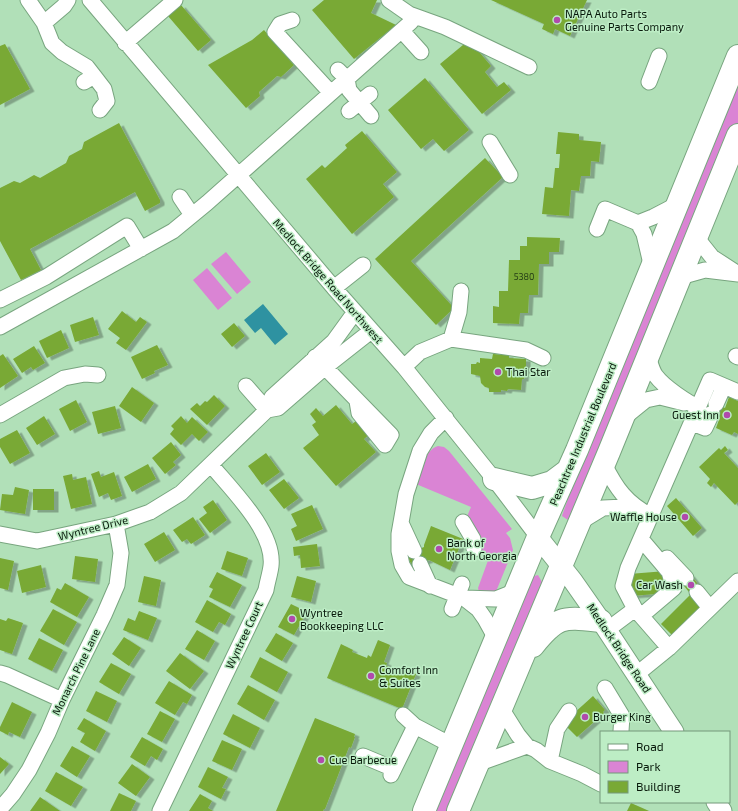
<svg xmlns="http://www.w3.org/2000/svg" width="738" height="811" viewBox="0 0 738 811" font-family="'Exo 2',sans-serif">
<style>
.green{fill:#da84d4}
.water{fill:#2e92a1}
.building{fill:#79a935;filter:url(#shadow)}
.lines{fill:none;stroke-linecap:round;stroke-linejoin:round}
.minor-casing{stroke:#78a57f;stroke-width:17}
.major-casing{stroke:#78a57f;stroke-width:21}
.highway-casing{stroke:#78a57f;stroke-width:24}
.minor{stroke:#fff;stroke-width:15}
.major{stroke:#fff;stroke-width:19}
.highway{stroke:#fff;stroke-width:22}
.poi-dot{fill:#b14aad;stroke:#bdedc5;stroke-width:1.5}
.labels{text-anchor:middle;stroke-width:3;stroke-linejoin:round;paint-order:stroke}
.number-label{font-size:9px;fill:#243d16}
.poi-label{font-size:11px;fill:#08190b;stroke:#bdedc5;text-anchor:start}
.street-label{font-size:11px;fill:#08190b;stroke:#bdedc5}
</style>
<defs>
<filter id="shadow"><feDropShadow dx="4.5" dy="2.5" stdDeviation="0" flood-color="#0004"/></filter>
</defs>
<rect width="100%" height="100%" fill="#b1e0b8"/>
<path class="green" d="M 738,71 L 738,123 L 691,236 L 568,520 L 562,516 C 582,456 610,398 634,340 C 670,251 703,161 738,71 Z
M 226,252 L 251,282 L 237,294 L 211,264 Z
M 207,268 L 232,298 L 218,310 L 193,280 Z
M 438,446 L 444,447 L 449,451 L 512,529 L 506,533 L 510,538 L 513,550 L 495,594 L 479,592 L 478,588 L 490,555 L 479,549 L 466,519 L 471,507 L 416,484 C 421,471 424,450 438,446 Z
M 538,575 L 542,582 L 542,586 L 450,811 L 433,811 L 531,577 Z"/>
<path class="water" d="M 263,304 L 288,334 L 275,345 L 261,328 L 255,333 L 244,320 Z"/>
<path class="building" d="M 324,0 L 377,0 L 371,13 L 396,25 L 354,59 L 312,10 Z
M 491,0 L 587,0 L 570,36 L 555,29 L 553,34 L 542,29 L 544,24 Z
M 181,5 L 211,40 L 198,51 L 168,16 Z
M 264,30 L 294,65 L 281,77 L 277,76 L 259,92 L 260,96 L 246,108 L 208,65 L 252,40 Z
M 469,40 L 491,66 L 485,72 L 497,87 L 504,82 L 511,90 L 482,114 L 440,64 Z
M 5,44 L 30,89 L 0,105 L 0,46 Z
M 425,78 L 469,130 L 444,151 L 433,139 L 421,149 L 388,110 Z
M 119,123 L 160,200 L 160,203 L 145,211 L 135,192 L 30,249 L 41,270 L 21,280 L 0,241 L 0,188 L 14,181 L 20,183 L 34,175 L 40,178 L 66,163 L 69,156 L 82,149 L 84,142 Z
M 362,131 L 397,172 L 383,184 L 394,197 L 352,234 L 306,179 L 322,165 L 325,168 L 347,148 L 345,145 Z
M 558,132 L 579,134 L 579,140 L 601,142 L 599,162 L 591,161 L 590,176 L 581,176 L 579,191 L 571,190 L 569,216 L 542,214 L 545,187 L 553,188 L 555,168 L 559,168 L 560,154 L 556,154 Z
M 485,158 L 503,177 L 411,261 L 454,308 L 436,325 L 375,259 Z
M 527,237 L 560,238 L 559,252 L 549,252 L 549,264 L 539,264 L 538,295 L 529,295 L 528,313 L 520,313 L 519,324 L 493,323 L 493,306 L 499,307 L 499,291 L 508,291 L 509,260 L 520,260 L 520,246 L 527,246 Z
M 122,311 L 136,322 L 140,317 L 147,322 L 126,350 L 116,343 L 120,338 L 108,329 Z
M 93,317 L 99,335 L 75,342 L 70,325 Z
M 234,323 L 245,336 L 232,347 L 221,334 Z
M 61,330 L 69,348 L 47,358 L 39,341 Z
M 157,345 L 168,365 L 154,371 L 155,373 L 142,379 L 131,357 Z
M 34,346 L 45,363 L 33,370 L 31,367 L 22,373 L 13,359 Z
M 3,354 L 18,376 L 0,388 L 0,356 Z
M 493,354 L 509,355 L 509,358 L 526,359 L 526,370 L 525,370 L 524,379 L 522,379 L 521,390 L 508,389 L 507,391 L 501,390 L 501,392 L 489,392 L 489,388 L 485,387 L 481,383 L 480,376 L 471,374 L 471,364 L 476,364 L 477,362 L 480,363 L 480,358 L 492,359 Z
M 132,387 L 154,403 L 141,422 L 119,406 Z
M 214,395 L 225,406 L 207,425 L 190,409 L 197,403 L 200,406 L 205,401 L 207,402 Z
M 729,397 L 738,401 L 738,434 L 734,432 L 732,435 L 716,428 L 720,417 L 702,409 L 706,399 L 725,408 Z
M 76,400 L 87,422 L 70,431 L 59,409 Z
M 336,405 L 352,424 L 359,419 L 371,433 L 364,439 L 376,452 L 336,486 L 303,448 L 319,435 L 312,425 L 316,422 L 310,414 L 316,408 L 323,416 Z
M 115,406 L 121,428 L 98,434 L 92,412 Z
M 44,416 L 55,434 L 37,445 L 26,428 Z
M 181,416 L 187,423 L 192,417 L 208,432 L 199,441 L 192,434 L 181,445 L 170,434 L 174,429 L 171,426 Z
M 17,430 L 30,453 L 10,464 L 0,447 L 0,439 Z
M 171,442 L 181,455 L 173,462 L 176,465 L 165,474 L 152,458 Z
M 725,446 L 728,450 L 724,453 L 738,468 L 738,502 L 735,505 L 714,483 L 711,487 L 707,483 L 710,479 L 699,467 L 719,448 L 721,450 Z
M 266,453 L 280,472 L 262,485 L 248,466 Z
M 148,464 L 156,479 L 132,492 L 124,477 Z
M 99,471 L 101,477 L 114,472 L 122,496 L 111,500 L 108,493 L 99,497 L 91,474 Z
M 72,474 L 73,480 L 86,477 L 92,504 L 71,509 L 63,476 Z
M 284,479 L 299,498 L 284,509 L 269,490 Z
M 15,487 L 29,490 L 25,514 L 0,510 L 2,494 L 13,495 Z
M 33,489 L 54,489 L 54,510 L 33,510 Z
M 676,498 L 702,528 L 693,536 L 667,506 Z
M 213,500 L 227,520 L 210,533 L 199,519 L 207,513 L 203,507 Z
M 312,505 L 323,529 L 296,541 L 291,529 L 297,526 L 291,514 Z
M 193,517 L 205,535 L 191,544 L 187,539 L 182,542 L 173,530 Z
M 431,526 L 463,539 L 450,570 L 429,560 L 412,567 L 407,554 L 424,547 L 424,545 Z
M 164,532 L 175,550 L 155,562 L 144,544 Z
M 317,544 L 320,566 L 301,568 L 300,555 L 294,556 L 293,547 Z
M 227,551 L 248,558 L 242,576 L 221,569 Z
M 75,556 L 98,559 L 95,582 L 72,579 Z
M 0,558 L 14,561 L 8,590 L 0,588 Z
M 41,565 L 46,587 L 22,593 L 17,571 Z
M 666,571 L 668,593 L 631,596 L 629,574 Z
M 217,572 L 242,585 L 230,607 L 209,597 L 213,589 L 209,587 Z
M 690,574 L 701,588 L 692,596 L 681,582 Z
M 144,576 L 161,580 L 156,606 L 138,602 Z
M 297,576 L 316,581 L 311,602 L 291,597 Z
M 65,583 L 89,597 L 77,617 L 50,602 L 57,588 L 61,590 Z
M 690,595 L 703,608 L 674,637 L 661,624 Z
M 207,600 L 231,614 L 225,625 L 219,622 L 213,632 L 195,622 Z
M 291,604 L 307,612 L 294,635 L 278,627 Z
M 53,609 L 77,622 L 64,645 L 40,631 Z
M 139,611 L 157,618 L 148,640 L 123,630 L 128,618 L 135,621 Z
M 8,618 L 23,623 L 12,654 L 0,650 L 0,619 L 6,621 Z
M 197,630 L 215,641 L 204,660 L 185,649 Z
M 276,633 L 293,643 L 282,661 L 265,651 Z
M 124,637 L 141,648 L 129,666 L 112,654 Z
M 39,638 L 63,650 L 52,671 L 28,659 Z
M 378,640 L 390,645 L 384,662 L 387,663 L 386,666 L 400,671 L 402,668 L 416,674 L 402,709 L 327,678 L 341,644 L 353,650 L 352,652 L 367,658 L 368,655 L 371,657 Z
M 180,653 L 204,671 L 190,689 L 166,671 Z
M 260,657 L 288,672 L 277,692 L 250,677 Z
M 111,663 L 131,674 L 119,694 L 99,682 Z
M 169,681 L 192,695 L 187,704 L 183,702 L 175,715 L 155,703 Z
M 248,685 L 275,700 L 264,720 L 237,704 Z
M 96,691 L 117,701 L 107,722 L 86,711 Z
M 593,696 L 605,710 L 603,712 L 604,713 L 577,737 L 563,723 Z
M 12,702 L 32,712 L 20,737 L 9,732 L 8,735 L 0,731 L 0,727 Z
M 160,711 L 175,719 L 162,742 L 147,734 Z
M 233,714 L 260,728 L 250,748 L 223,734 Z
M 84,718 L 106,731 L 95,751 L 80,742 L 85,733 L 77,729 Z
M 315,718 L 355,734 L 354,737 L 355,737 L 351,748 L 349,747 L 325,809 L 324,809 L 323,811 L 276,811 Z
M 142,737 L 163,749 L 157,760 L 151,756 L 145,766 L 130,757 Z
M 222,740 L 242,749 L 232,770 L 212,761 Z
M 72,746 L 90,756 L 77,777 L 60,766 Z
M 0,757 L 9,764 L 0,774 Z
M 132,764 L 150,777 L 136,796 L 118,783 Z
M 208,767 L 228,777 L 222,788 L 226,789 L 221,799 L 198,787 Z
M 56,772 L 83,787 L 71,806 L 45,791 Z
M 119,793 L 136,801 L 131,811 L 110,811 Z
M 200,794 L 212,801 L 208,808 L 213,811 L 189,811 Z
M 40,797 L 60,811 L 30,811 Z
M 631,803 L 649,811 L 627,811 Z"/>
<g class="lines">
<g class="minor-casing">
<path id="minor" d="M 28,0 L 44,23 L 52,43 L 62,52 L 87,67 L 94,76
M 90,0 L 334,288 L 404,367 L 494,479 L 538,537
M 409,14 L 445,27 L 529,67
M 292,20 L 280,24 L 275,32 L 331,93
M 44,23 L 64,6 L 68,0
M 402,31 L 421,52
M 125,43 L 175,0
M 338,70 L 347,79 L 349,90 L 371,116
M 84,82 L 94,76 L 104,89 L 107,101 L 100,110
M 649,82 L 659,56
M 349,111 L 370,94
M 490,142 L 510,175
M 180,197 L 192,215
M 638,223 L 653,217 L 678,204
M 597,229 L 605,209 L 638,223 L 644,234 L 652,268
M 696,237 L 712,257 L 735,272
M 680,277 L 705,270 L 738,274
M 334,288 L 363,265
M 0,300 L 46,277 L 127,226 L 141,249
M 0,327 L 173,231 L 207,203 L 411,22 L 409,14 L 389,0
M 451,339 L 526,350 L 543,358
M 648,356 C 650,362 652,371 656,376 C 664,387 687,402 699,408
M 736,356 L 738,357
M 315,357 L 391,435 L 385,445 L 359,413 L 357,401
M 404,367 L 420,352 L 451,339 L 459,312 L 461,291
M 246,386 L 267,410
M 716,404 L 724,386
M 267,410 L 278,408 L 324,368 L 371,331
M 0,415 L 64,378 L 85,374 L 98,375
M 625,417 L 646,400 L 660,397 L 684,403
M 446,418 L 431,433 L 420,451 L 406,494 L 399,534 L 399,551 L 402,565 L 409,577 L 464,598 L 478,609 L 485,619 L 496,639
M 692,423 L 705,428 L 712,413
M 604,464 C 616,488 626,503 651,516
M 463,522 L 473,539 L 474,549
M 580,522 L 603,508 L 625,507 L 638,509
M 401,523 L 414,551
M 0,534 L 37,541 L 116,524 L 150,512 L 181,493 L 267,410 L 272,397 L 334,341 L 355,312
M 641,539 L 669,572 L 674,588 L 641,616
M 667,558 L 686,578
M 420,564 L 430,586
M 697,592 L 710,608
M 464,598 L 496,599 L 516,591
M 452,609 L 462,584
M 636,610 L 669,648
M 607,630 L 635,609 L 623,586 L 628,568 L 710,380 L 738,392
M 0,673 L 7,675 L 62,700
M 637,674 L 669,648 L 738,581
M 605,688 L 622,716 L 621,731
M 501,708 L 518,735 L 527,746 L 536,750 L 550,761 L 582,774 L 601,784
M 403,715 L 415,726
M 363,756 L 394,769
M 550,761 L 557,729 L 569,711
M 477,764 L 527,746
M 391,775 L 415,726 L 451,745
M 0,809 L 13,794 L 29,770 L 48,733 L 62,700 L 104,615 L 117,585 L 121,553 L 116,524
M 160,811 L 266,590 C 267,583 270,574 271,566 C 275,532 232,490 211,465"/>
</g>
<g class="major-casing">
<path id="major" d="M 538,537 L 573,581 L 601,621 L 674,732
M 716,802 L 722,811"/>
</g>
<g class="highway-casing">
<path id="highway" d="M 494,479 L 532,488 L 552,482 L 568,470
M 533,646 C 558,615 563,617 601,621
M 424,811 L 538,537 L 577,450 L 738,56
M 458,811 L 609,452 L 738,135"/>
</g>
<use href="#minor" class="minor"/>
<use href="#major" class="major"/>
<use href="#highway" class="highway"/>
</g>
<g class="poi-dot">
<circle cx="557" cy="20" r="4"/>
<circle cx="498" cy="372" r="4"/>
<circle cx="727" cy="415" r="4"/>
<circle cx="685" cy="517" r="4"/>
<circle cx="439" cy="549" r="4"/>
<circle cx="691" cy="585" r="4"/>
<circle cx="292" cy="619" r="4"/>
<circle cx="371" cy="676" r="4"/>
<circle cx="585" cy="717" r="4"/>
<circle cx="321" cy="760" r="4"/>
</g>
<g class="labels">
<g class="number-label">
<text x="524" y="280">5380</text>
</g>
<g class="poi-label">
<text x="565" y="18">NAPA Auto Parts<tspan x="565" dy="13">Genuine Parts Company</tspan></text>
<text x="506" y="376">Thai Star</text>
<text x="719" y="419" text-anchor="end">Guest Inn</text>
<text x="677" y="521" text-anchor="end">Waffle House</text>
<text x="447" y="547">Bank of<tspan x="447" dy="13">North Georgia</tspan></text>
<text x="683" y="589" text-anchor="end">Car Wash</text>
<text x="300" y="617">Wyntree<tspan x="300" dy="13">Bookkeeping LLC</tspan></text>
<text x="379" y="674">Comfort Inn<tspan x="379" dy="13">&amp; Suites</tspan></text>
<text x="593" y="721">Burger King</text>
<text x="329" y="764">Cue Barbecue</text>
</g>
<g class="street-label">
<text transform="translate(328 281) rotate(49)" y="4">Medlock Bridge Road Northwest</text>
<text transform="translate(583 434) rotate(-67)" y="4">Peachtree Industrial Boulevard</text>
<text transform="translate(93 528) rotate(-14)" y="4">Wyntree Drive</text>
<text transform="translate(244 635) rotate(-65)" y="4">Wyntree Court</text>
<text transform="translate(619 648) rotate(56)" y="4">Medlock Bridge Road</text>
<text transform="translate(76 672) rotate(-64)" y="4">Monarch Pine Lane</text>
</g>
</g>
<rect x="600" y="731" width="130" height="72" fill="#bdedc5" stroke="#75987b"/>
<rect x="608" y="744" width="20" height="6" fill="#ffffff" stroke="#75987b"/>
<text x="636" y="751" font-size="12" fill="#08190b">Road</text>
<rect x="608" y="761" width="20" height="12" fill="#da84d4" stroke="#75987b"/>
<text x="636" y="771" font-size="12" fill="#08190b">Park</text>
<rect x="608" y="781" width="20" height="12" fill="#79a935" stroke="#75987b"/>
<text x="636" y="791" font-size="12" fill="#08190b">Building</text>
</svg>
